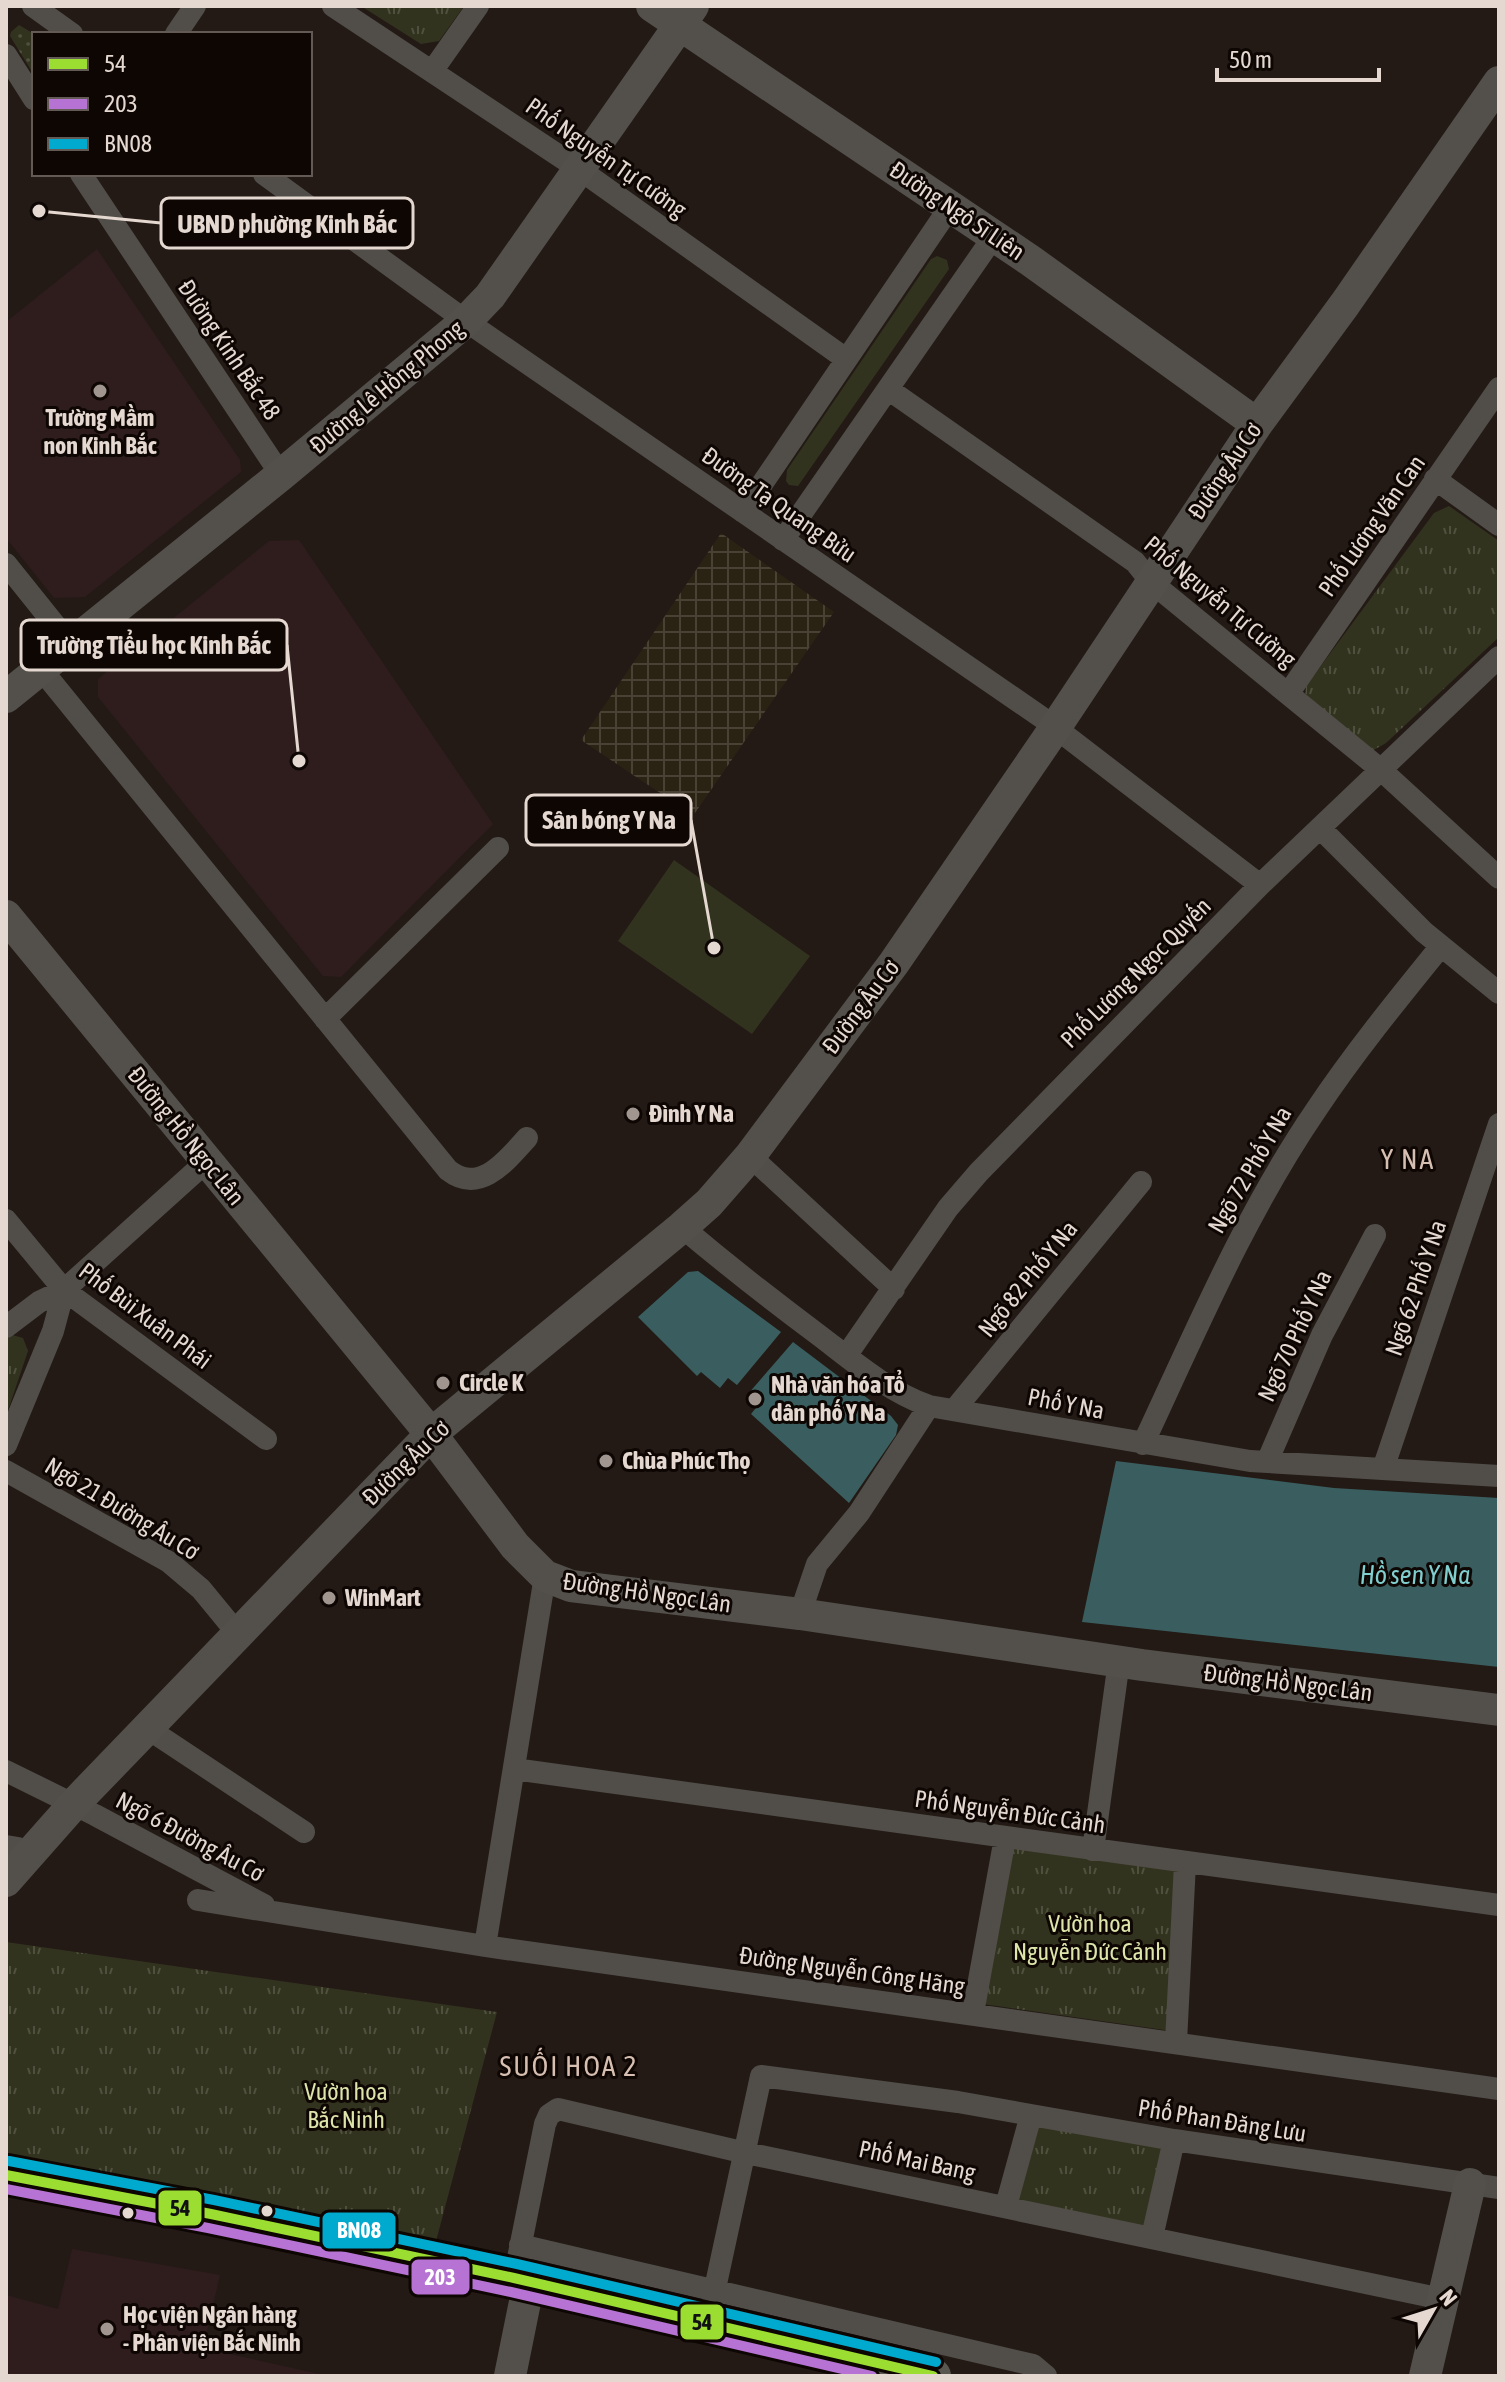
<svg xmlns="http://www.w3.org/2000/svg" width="1505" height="2382" viewBox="0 0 1505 2382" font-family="'Asap Condensed',sans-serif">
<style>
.industrial{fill:url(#industrial-grid)}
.education{fill:#2f1d1d}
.grass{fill:#32331f}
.park{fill:url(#park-tufts)}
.garden{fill:url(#garden-dots)}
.water{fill:#3a5e5f}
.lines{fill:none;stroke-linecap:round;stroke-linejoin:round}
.street{stroke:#514e49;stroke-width:22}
.secondary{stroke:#53504b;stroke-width:32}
.primary{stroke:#5a5751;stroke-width:36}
.bus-1-casing{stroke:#0d0603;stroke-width:16}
.bus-2-casing{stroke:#0d0603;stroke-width:16}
.bus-3-casing{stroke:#0d0603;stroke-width:16}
.bus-1{stroke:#9cdd31;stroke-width:10}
.bus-2{stroke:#b673d3;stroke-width:10}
.bus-3{stroke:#00a9ce;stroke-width:10}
.poi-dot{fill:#a0968f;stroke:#0d0603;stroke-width:3}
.bus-dot{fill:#e4d8d1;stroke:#0d0603;stroke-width:3}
.labels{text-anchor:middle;stroke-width:6;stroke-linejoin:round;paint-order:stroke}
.street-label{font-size:24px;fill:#e4d8d1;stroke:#0d0603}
.poi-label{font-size:24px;font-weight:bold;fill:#e4d8d1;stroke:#0d0603;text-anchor:start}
.park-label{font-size:24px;fill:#dde5ab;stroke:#0d0603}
.water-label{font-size:26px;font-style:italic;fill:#81cecf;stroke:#0d0603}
.quarter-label{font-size:28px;letter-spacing:2px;fill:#d6beb1;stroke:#0d0603}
.leader{fill:none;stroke:#e4d8d1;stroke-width:3}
.callout-dot{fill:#e4d8d1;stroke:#0d0603;stroke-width:3}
.callout{fill:#0d0603;stroke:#e4d8d1;stroke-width:3}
.callout-label{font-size:26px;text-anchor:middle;font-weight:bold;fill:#e4d8d1}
.line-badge{stroke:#0d0603;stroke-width:3}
.badge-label{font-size:22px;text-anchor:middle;font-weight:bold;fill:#fff}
.pale-badge-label{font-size:22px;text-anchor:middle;font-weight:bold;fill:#111}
</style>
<defs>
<pattern id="industrial-grid" width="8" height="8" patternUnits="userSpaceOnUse" patternTransform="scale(2)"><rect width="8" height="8" fill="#2a2213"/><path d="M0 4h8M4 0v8" fill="none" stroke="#494134"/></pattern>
<pattern id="park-tufts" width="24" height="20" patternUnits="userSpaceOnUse" patternTransform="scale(2)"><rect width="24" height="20" fill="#32331f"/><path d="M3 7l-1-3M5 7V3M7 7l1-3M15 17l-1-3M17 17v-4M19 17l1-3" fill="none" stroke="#50503e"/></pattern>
<pattern id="garden-dots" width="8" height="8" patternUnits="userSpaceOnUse" patternTransform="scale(2)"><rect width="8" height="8" fill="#32331f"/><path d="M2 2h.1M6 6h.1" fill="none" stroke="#50503e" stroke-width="1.8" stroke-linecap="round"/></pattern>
</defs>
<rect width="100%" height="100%" fill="#231a15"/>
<path class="industrial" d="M 721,533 L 834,612 L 695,813 L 657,791 L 581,740 Z"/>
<path class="education" d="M 97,249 L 240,460 L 241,472 L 85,597 L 54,598 L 6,538 L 6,322 Z
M 299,540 L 493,824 L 341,977 L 323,976 L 98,697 L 98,679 L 269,541 Z
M 72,2249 L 220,2275 L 203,2348 L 328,2376 L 6,2376 L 6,2295 L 58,2309 Z"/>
<path class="grass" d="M 937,256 L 947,260 L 949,269 L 798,486 L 789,485 L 786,481 L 787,470 L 931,259 Z
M 674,860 L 810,956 L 752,1034 L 618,941 Z"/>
<path class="park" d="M 361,6 L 464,6 L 439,41 L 421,44 Z
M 1449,506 L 1499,541 L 1499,637 L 1386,743 L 1372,751 L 1305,698 L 1306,686 L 1434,513 Z
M 12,1335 L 23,1338 L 28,1351 L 6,1416 L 6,1340 Z
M 1011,1847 L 1182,1867 L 1172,2031 L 983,2004 Z
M 6,1942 L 497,2012 L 436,2241 L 6,2153 Z
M 1034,2121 L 1168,2145 L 1152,2232 L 1016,2205 Z"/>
<path class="garden" d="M 19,25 L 34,34 L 34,75 L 10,36 L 11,32 Z"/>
<path class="water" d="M 698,1271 L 781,1332 L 737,1385 L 728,1378 L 720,1388 L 701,1372 L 697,1376 L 638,1317 L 688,1272 Z
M 793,1342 L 891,1416 L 898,1425 L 896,1435 L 849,1503 L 751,1414 L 759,1404 L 748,1394 Z
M 1116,1461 L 1334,1488 L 1499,1498 L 1499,1667 L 1082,1622 Z"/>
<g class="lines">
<path class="street" d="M 33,6 L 72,34
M 333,6 L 579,169 L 846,359
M 176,34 L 195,6
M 6,55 L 34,99
M 433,70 L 478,6
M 81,174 L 281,475
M 264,174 L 466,321 L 1044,719 L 1260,885
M 888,389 L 1135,562 L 1151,582 L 1380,769 L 1499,878
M 1435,479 L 1499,525
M 743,512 L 950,207
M 783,540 L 994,236
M 6,564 L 71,645
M 41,669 L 448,1170 C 480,1195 506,1161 527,1138
M 1288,694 L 1499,388
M 1320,828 L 1424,932 L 1499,993
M 325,1019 L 498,848
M 750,1156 L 894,1289
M 6,1220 L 64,1290 L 266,1439
M 682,1227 C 727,1265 773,1301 820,1336 C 854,1362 889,1392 929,1406 L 1250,1461 L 1499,1476
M 6,1327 L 39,1302 L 64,1290 L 206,1162
M 846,1356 L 948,1208 L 979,1172 L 1260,885 L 1499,657
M 955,1409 L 1141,1182
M 1143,1444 C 1196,1331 1245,1214 1316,1110 C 1354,1053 1398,999 1441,946
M 6,1445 L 53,1331 L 64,1290
M 1267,1462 L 1322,1335 L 1375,1235
M 1383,1469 L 1499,1124
M 6,1471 L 169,1562 L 201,1589 L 238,1634
M 800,1614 L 817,1564 L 859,1513 L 929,1406
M 147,1728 L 304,1832
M 514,1769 L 1499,1905
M 6,1771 L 95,1815 L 264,1905
M 6,1846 L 18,1848
M 1093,1850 L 1119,1661
M 198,1900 L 485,1946 L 1499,2089
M 485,1946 L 545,1576
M 973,2013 L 1005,1838
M 1176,2042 L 1185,1863
M 1006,2206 L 1031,2115 L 1174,2140 L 1499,2188
M 1152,2237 L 1174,2140
M 520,2245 L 1033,2365 L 1046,2376
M 514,2278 L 545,2124 L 549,2115 L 558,2109 L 746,2153 L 1442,2299
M 711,2307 L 761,2076 L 958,2102 L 1031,2115"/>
<path class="secondary" d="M 652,6 L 1031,261 L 1257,424
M 6,697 L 281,475 L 466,321 L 490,296 L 693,6
M 6,916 L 431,1434 L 515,1546 L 545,1576 L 571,1586 L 800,1614 L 1142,1665 L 1499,1710
M 6,1881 L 74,1804 L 431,1434 L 682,1227 L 709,1203 L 750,1156 L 894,963 L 1055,728 L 1257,424 L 1345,304 L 1499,82
M 510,2376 L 529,2282
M 1425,2376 L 1470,2184"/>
<path class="primary" d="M 6,2175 L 211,2214 L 514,2278 L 933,2376"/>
<g class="bus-1-casing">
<path id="bus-1" d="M 6,2175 L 211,2214 L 514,2278 L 933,2376"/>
</g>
<g class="bus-2-casing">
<path id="bus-2" d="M 6,2189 L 208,2228 L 511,2292 L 872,2376"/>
</g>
<g class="bus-3-casing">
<path id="bus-3" d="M 9,2161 L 214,2200 L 517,2264 L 936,2362"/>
</g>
<use href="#bus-1" class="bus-1"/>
<use href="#bus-2" class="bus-2"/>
<use href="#bus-3" class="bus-3"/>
</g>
<g class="poi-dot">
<circle cx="100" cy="391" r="8"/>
<circle cx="633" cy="1114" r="8"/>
<circle cx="443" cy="1383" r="8"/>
<circle cx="755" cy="1399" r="8"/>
<circle cx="606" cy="1461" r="8"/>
<circle cx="329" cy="1598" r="8"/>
<circle cx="107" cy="2329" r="8"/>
</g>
<g class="bus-dot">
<circle cx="267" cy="2211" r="7"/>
<circle cx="128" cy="2213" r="7"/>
</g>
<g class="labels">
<g class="street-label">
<text transform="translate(606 158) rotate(35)" y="8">Phố Nguyễn Tự Cường</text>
<text transform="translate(957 211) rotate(34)" y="8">Đường Ngô Sĩ Liên</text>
<text transform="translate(229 350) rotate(56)" y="8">Đường Kinh Bắc 48</text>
<text transform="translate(387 387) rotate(-40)" y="8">Đường Lê Hồng Phong</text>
<text transform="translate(1225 471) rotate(-56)" y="8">Đường Âu Cơ</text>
<text transform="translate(779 505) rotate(35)" y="8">Đường Tạ Quang Bửu</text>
<text transform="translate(1372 526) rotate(-55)" y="8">Phố Lương Văn Can</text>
<text transform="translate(1220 602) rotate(40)" y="8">Phố Nguyễn Tự Cường</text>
<text transform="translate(1136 973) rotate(-45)" y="8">Phố Lương Ngọc Quyến</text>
<text transform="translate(861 1007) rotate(-53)" y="8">Đường Âu Cơ</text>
<text transform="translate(186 1136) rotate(51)" y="8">Đường Hồ Ngọc Lân</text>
<text transform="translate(1250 1170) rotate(-60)" y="8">Ngõ 72 Phố Y Na</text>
<text transform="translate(1028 1279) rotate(-51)" y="8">Ngõ 82 Phố Y Na</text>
<text transform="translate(1416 1288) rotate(-71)" y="8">Ngõ 62 Phố Y Na</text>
<text transform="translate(145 1316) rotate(37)" y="8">Phố Bùi Xuân Phái</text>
<text transform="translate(1295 1336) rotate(-65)" y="8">Ngõ 70 Phố Y Na</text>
<text transform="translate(1066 1404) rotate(11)" y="8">Phố Y Na</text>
<text transform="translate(406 1463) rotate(-44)" y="8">Đường Âu Cơ</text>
<text transform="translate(122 1509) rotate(31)" y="8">Ngõ 21 Đường Âu Cơ</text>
<text transform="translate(647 1593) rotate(8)" y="8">Đường Hồ Ngọc Lân</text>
<text transform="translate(1288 1683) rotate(7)" y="8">Đường Hồ Ngọc Lân</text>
<text transform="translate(1010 1812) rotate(8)" y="8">Phố Nguyễn Đức Cảnh</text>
<text transform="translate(190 1837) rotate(28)" y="8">Ngõ 6 Đường Âu Cơ</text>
<text transform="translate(852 1971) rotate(8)" y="8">Đường Nguyễn Công Hãng</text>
<text transform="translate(1222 2121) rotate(9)" y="8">Phố Phan Đăng Lưu</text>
<text transform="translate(917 2161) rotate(12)" y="8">Phố Mai Bang</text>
</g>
<g class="poi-label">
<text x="100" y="426" text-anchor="middle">Trường Mầm<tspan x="100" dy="28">non Kinh Bắc</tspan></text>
<text x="649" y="1122">Đình Y Na</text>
<text x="459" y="1391">Circle K</text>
<text x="771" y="1393">Nhà văn hóa Tổ<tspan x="771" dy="28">dân phố Y Na</tspan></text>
<text x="622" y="1469">Chùa Phúc Thọ</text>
<text x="345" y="1606">WinMart</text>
<text x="123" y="2323">Học viện Ngân hàng<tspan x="123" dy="28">- Phân viện Bắc Ninh</tspan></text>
</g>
<g class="park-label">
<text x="1090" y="1932">Vườn hoa<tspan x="1090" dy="28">Nguyễn Đức Cảnh</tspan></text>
<text x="346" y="2100">Vườn hoa<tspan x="346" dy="28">Bắc Ninh</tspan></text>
</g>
<g class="water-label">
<text x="1415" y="1584">Hồ sen Y Na</text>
</g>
<g class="quarter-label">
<text x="1408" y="1169">Y NA</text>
<text x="569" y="2076">SUỐI HOA 2</text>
</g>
</g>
<path class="leader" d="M39 211L161 223M299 761L287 645M714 948L691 820"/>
<g class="callout-dot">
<circle cx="39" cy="211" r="8"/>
<circle cx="299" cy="761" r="8"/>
<circle cx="714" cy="948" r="8"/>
</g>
<g class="callout">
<rect x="161" y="198" width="252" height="50" rx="8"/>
<rect x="21" y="620" width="266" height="50" rx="8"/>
<rect x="526" y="795" width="165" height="50" rx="8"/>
</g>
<g class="callout-label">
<text x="287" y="233">UBND phường Kinh Bắc</text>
<text x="154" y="654">Trường Tiểu học Kinh Bắc</text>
<text x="609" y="829">Sân bóng Y Na</text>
</g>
<g class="line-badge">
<rect x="157" y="2189" width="46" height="38" rx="8" fill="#9cdd31"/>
<rect x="321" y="2211" width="76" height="39" rx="8" fill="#00a9ce"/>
<rect x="410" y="2258" width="61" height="38" rx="8" fill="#b673d3"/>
<rect x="679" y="2303" width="46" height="38" rx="8" fill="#9cdd31"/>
</g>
<g class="badge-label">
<text x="359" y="2238">BN08</text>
<text x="440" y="2285">203</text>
</g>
<g class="pale-badge-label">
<text x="180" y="2216">54</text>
<text x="702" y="2330">54</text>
</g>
<rect width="1505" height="2382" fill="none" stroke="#e4d8d1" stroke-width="16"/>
<rect x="32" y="32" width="280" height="144" fill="#0d0603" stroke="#635a55" stroke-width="2"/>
<rect x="48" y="58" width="40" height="12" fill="#9cdd31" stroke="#635a55" stroke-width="2"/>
<text x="104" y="72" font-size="24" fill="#e4d8d1">54</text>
<rect x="48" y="98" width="40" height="12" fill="#b673d3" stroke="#635a55" stroke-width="2"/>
<text x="104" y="112" font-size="24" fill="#e4d8d1">203</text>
<rect x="48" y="138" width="40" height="12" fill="#00a9ce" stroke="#635a55" stroke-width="2"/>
<text x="104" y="152" font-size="24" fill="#e4d8d1">BN08</text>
<g transform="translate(1433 2310) rotate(51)" stroke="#0d0603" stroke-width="6" paint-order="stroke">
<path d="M0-6L14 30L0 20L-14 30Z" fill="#e4d8d1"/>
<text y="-12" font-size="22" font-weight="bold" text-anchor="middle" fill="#e4d8d1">N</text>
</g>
<path d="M1217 68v12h162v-12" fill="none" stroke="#e4d8d1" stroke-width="4"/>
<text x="1229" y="68" font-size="24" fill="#e4d8d1" stroke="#0d0603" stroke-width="6" paint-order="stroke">50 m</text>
</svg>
